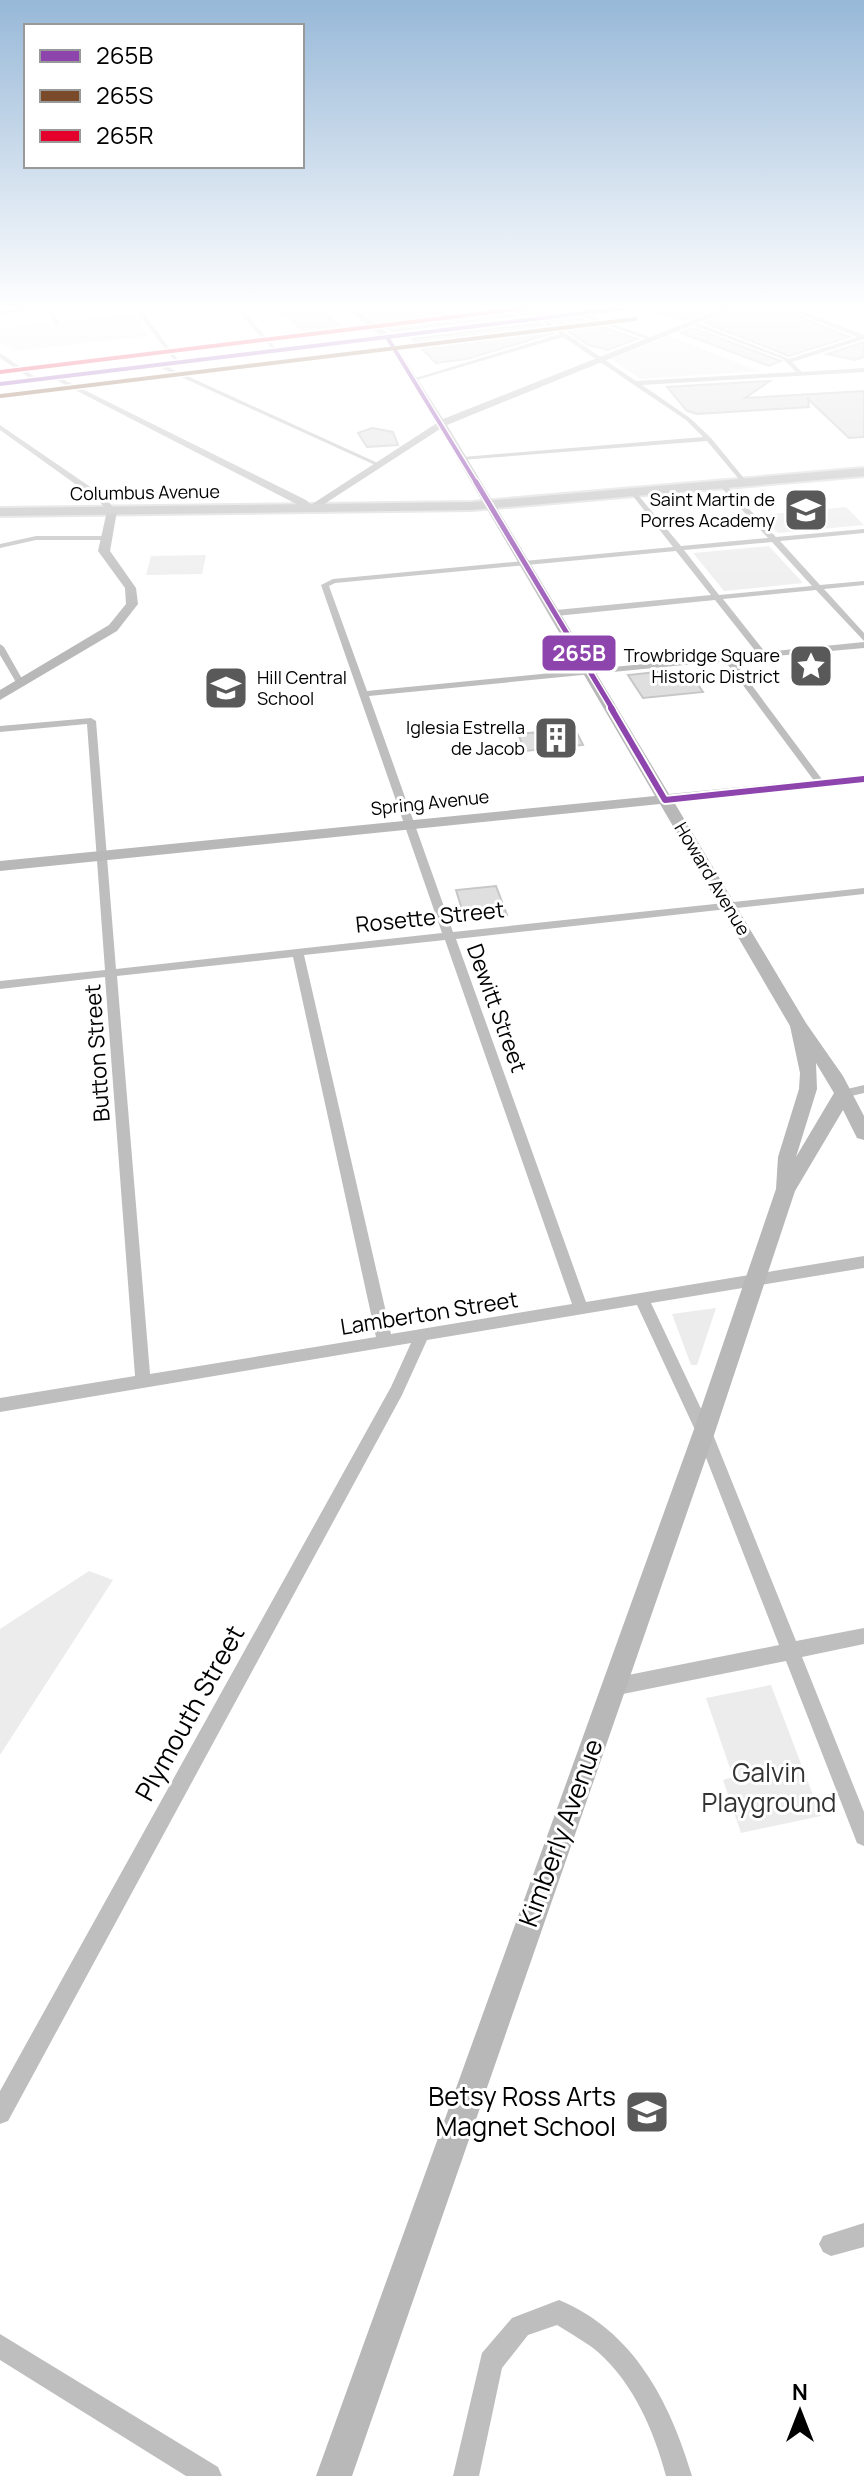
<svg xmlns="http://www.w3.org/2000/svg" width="864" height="2476" viewBox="0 0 864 2476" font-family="Manrope,sans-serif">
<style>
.green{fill:#ececec}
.building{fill:#dfdfdf;stroke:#c7c7c7;stroke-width:2}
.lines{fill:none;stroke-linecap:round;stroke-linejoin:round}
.primary-casing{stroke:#dbdbdb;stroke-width:4}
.street{fill:#bebebe;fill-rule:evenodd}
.secondary{fill:#b8b8b8;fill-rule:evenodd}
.primary{fill:#bebebe;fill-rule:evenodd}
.bus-1-far2-casing{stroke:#fff;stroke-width:7}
.bus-1-far1-casing{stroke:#fff;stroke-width:8}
.bus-1-casing{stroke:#fff;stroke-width:10}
.bus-2-casing{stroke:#fff;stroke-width:7}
.bus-3-casing{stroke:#fff;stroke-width:7}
.bus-1-far2{stroke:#8e44ad;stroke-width:4}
.bus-1-far1{stroke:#8e44ad;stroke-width:5}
.bus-1{stroke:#8e44ad;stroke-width:6}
.bus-2{stroke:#7a4b2a;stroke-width:4}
.bus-3{stroke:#e4002b;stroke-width:4}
.labels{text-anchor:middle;stroke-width:6;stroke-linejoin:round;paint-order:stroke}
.far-street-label{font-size:18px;fill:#000;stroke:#fff}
.far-poi-label{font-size:18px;fill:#000;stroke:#fff;text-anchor:end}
.street-label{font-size:22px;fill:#000;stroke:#fff}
.near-street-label{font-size:26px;fill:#000;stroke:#fff}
.near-park-label{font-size:26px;fill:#333;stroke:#fff}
.near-poi-label{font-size:26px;fill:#000;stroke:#fff;text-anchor:end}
.line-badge{stroke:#fff;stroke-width:3}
.badge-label{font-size:22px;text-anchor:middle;font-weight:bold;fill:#fff}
</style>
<rect width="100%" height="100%" fill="#fff"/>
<path class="green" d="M 132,314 L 148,336 L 15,351 L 0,342 L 0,328 Z
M 669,336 L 760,371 L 640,379 L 611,359 Z
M 846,507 L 864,525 L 778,533 L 761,515 Z
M 769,546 L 803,583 L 724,591 L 693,553 Z
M 206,555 L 202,574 L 146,575 L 151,556 Z
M 716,1308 L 697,1365 L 691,1365 L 672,1314 Z
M 89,1571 L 113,1580 L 0,1755 L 0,1629 Z
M 771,1685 L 821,1816 L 741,1833 L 723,1780 L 733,1777 L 706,1698 Z"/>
<path class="building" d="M 276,307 L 317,307 L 346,331 L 310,336 Z
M 358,307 L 507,307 L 520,308 L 528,314 L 392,331 Z
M 655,307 L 718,307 L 685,320 L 654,312 Z
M 740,307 L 775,307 L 849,337 L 789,356 L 705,323 Z
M 577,318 L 637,339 L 608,350 L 588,345 L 553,321 Z
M 540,323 L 553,333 L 467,359 L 436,363 L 412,339 Z
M 693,328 L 781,361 L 769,366 L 681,333 Z
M 864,342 L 864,357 L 855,360 L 827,354 Z
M 770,381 L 745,398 L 864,391 L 864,437 L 849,438 L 808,399 L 809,407 L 697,414 L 687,411 L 667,387 Z
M 372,428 L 393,432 L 398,445 L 367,447 L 358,433 Z
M 666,671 L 672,680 L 693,677 L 703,692 L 643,698 L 628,675 Z
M 575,729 L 583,745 L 525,751 L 518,734 Z
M 496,886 L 507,915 L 465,919 L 456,890 Z"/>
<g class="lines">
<g class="primary-casing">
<path id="primary" d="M 864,468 L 864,476 L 472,510 L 0,516 L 0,508 L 472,502 Z"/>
</g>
<path class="street" d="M 45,307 L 51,307 L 59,323 L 55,323 Z
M 133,307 L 139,307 L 181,364 L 177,364 Z
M 234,307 L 240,307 L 279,352 L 275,352 Z
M 523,307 L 527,307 L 636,381 L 796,372 L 783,359 L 690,324 L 692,321 L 789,359 L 858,337 L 782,307 L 790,307 L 864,335 L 864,339 L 792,362 L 802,372 L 864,368 L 864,372 L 642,385 L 690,418 L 711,438 L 747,482 L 743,484 L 707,441 L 461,460 L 463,457 L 703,437 L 686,420 L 563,337 L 417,380 L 412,379 L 560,334 Z
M 578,313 L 582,313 L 655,339 L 650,340 L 578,315 Z
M 0,353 L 38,379 L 38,381 L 34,381 L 0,358 Z
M 157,364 L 161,364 L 380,464 L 375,465 L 157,366 Z
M 54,377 L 58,377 L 306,500 L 315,508 L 308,510 L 54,379 Z
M 0,425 L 105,497 L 116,511 L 115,513 L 109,513 L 99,501 L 0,430 Z
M 723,482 L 776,537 L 864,529 L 864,533 L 780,541 L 820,585 L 864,581 L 864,585 L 824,589 L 864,633 L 864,641 L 816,590 L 723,599 L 765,652 L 864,642 L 864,648 L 733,660 L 824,782 L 824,786 L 818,786 L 725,661 L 369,696 L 453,932 L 864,888 L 864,894 L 456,939 L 586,1302 L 864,1256 L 864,1268 L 651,1303 L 712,1432 L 796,1641 L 864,1628 L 864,1644 L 802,1657 L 864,1812 L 864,1846 L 857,1843 L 786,1661 L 613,1696 L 607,1693 L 604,1687 L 607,1681 L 613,1678 L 779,1645 L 696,1432 L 637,1305 L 427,1340 L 402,1395 L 8,2121 L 0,2124 L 0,2091 L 391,1387 L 411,1343 L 0,1412 L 0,1398 L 135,1376 L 105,977 L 0,989 L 0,981 L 105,970 L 87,724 L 0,732 L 0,726 L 91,718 L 96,721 L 116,969 L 442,933 L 321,585 L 333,579 L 673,547 L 629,491 L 633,489 L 681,546 L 768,538 L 720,486 ZM 772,542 L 812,586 L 719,595 L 684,550 ZM 676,551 L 711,595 L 556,610 L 552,613 L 556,616 L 715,600 L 757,653 L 367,691 L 329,586 L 335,583 ZM 445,940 L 572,1304 L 391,1334 L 304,955 ZM 293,957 L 376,1337 L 150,1374 L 117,976 Z
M 36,536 L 105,536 L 109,538 L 105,540 L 36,540 L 0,548 L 0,544 Z
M 0,644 L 4,647 L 25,684 L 24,686 L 17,684 L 0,655 Z
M 864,1085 L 864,1093 L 843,1098 L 837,1094 L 839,1091 Z
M 864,2223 L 864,2247 L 831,2256 L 823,2252 L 819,2244 L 823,2236 Z
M 559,2300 C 634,2331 670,2402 692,2476 L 666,2476 C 654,2431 634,2384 598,2352 C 586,2342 571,2334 557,2325 L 528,2335 L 502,2368 L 479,2476 L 453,2476 L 482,2353 L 512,2318 Z
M 0,2334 L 218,2467 L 222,2476 L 186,2476 L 0,2360 Z"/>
<path class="secondary" d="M 27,307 L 49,307 L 0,315 L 0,311 Z
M 344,307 L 353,307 L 389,334 L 614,307 L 638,307 L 392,339 L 443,419 L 726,307 L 737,307 L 447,425 L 669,794 L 864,775 L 864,783 L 674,802 L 806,1023 L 843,1076 L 864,1116 L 864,1140 L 857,1138 L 843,1110 L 795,1191 L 715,1432 L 352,2476 L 316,2476 L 693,1432 L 776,1189 L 778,1157 L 799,1089 L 800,1073 L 790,1026 L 660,804 L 0,871 L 0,861 L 655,796 L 440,429 L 315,510 L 306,508 L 437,423 L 385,340 L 0,387 L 0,381 L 380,335 ZM 816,1063 L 834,1093 L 796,1157 L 817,1089 Z
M 112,508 L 117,511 L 110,551 L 136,588 L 138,604 L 117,631 L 0,700 L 0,690 L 109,625 L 126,604 L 125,588 L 98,551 L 107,511 Z"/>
<use href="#primary" class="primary"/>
<g class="bus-1-far2-casing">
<path id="bus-1-far2" d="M 387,337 L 477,484
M 0,384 L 634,307"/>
</g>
<g class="bus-1-far1-casing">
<path id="bus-1-far1" d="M 476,482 L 613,710"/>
</g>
<g class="bus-1-casing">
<path id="bus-1" d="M 611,708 L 665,800 L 864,779"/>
</g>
<g class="bus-2-casing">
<path id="bus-2" d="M 1,396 L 635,319"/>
</g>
<g class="bus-3-casing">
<path id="bus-3" d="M 0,372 L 534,307"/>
</g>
<use href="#bus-1-far2" class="bus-1-far2"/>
<use href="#bus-1-far1" class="bus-1-far1"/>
<use href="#bus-1" class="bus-1"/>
<use href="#bus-2" class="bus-2"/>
<use href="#bus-3" class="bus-3"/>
</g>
<linearGradient id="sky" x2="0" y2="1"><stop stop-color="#97b8d8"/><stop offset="0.47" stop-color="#fff"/><stop offset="1" stop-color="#fff" stop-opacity="0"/></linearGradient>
<rect width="864" height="654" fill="url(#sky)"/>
<defs>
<g id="school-square" transform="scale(2.3)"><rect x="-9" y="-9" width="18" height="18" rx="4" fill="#595959" stroke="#fff"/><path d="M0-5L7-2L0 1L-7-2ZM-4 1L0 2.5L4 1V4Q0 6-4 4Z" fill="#fff"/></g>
<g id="sight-square" transform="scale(2.3)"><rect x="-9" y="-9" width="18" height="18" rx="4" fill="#595959" stroke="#fff"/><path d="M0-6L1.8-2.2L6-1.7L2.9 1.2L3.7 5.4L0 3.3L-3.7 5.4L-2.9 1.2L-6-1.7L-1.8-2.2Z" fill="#fff"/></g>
<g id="building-square" transform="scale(2.3)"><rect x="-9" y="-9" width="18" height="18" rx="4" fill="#595959" stroke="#fff"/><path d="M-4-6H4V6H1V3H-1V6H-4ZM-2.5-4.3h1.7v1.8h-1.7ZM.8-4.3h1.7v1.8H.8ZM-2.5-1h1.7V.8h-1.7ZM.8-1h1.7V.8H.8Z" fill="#fff"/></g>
</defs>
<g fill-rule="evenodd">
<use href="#school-square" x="806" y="510"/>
<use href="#sight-square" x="811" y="666"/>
<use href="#school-square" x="226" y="688"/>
<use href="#building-square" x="556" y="738"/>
<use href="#school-square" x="647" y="2112"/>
</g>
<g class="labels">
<g class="far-street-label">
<text transform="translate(145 493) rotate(-1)" y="6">Columbus Avenue</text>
<text transform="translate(430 803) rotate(-6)" y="6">Spring Avenue</text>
<text transform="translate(712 879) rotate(59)" y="6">Howard Avenue</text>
</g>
<g class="far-poi-label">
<text x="775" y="506">Saint Martin de<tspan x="775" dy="21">Porres Academy</tspan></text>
<text x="780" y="662">Trowbridge Square<tspan x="780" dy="21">Historic District</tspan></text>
<text x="257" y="684" text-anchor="start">Hill Central<tspan x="257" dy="21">School</tspan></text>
<text x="525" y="734">Iglesia Estrella<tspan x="525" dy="21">de Jacob</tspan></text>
</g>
<g class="street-label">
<text transform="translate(430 917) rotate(-6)" y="8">Rosette Street</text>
<text transform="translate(497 1008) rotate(70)" y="8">Dewitt Street</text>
<text transform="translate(97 1053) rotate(-94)" y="8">Button Street</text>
<text transform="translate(429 1313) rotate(-9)" y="8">Lamberton Street</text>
</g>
<g class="near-street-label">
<text transform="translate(190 1713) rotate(-61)" y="9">Plymouth Street</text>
<text transform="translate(561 1833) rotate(-70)" y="9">Kimberly Avenue</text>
</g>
<g class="near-park-label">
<text x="769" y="1782">Galvin<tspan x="769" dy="30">Playground</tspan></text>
</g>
<g class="near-poi-label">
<text x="616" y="2106">Betsy Ross Arts<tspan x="616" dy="30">Magnet School</tspan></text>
</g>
</g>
<rect class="line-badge" x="541" y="634" width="76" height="38" rx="8" fill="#8e44ad"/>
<g class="badge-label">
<text x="579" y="661">265B</text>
</g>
<rect x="24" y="24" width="280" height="144" fill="#ffffff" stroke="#999999" stroke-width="2"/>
<rect x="40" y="50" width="40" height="12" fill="#8e44ad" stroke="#999999" stroke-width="2"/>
<text x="96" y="64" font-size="24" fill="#000000">265B</text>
<rect x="40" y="90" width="40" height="12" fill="#7a4b2a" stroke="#999999" stroke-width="2"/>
<text x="96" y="104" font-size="24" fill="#000000">265S</text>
<rect x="40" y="130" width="40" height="12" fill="#e4002b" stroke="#999999" stroke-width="2"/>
<text x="96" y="144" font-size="24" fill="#000000">265R</text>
<g transform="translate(800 2412)" stroke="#ffffff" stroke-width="6" paint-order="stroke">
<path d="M0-6L14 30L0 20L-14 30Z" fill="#000000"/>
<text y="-12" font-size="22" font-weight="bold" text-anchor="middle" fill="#000000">N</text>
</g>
</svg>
